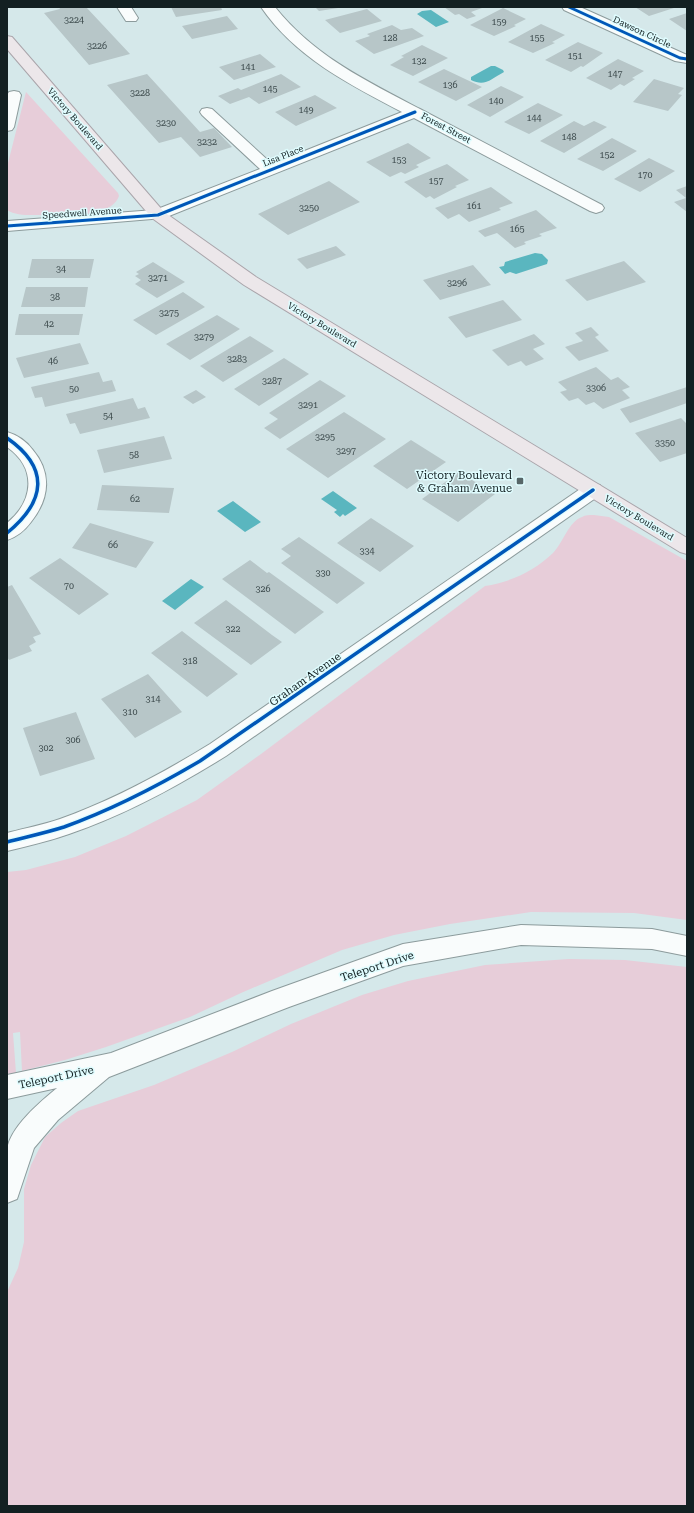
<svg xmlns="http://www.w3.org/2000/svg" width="694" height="1513" viewBox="0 0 694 1513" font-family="'Roboto Serif',serif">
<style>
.green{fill:#e7cdd9}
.water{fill:#5ab6bf}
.building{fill:#b7c6c8}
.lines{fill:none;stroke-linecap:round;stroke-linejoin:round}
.minor-casing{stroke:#8c9b9c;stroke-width:2}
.major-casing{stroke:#aaa5ab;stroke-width:2}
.minor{fill:#f9fcfc;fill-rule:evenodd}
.major{fill:#ece7ea;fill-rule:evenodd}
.cycleway-far1-casing{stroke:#dffcfe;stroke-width:4.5}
.cycleway-casing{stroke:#dffcfe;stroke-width:6}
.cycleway-far1{stroke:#0057b8;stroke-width:3}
.cycleway{stroke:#0057b8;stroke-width:3.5}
.poi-dot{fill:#576668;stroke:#dffcfe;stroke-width:1.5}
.labels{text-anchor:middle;stroke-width:3;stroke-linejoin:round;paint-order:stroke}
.number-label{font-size:9px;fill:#3c4a4c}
.far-street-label{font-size:9px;fill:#132022;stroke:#dffcfe}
.poi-label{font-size:11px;fill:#132022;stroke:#dffcfe;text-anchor:end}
.street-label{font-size:11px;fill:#132022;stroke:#dffcfe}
</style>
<rect width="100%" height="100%" fill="#d5e8ea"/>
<path class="green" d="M 26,92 L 118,193 L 119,196 C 111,219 60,216 41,215 C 30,215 16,216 7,210 L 7,167 Z
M 594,515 L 609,517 L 687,561 L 687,920 L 634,913 L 531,912 L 450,924 L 394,935 L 342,950 L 241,993 L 190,1017 L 106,1047 L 65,1060 L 22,1071 L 20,1032 L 13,1033 L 16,1073 L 7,1075 L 7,872 L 26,870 L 75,857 L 126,836 L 197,800 L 261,754 L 485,586 C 511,582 534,571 553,553 C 563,543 569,521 582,517 C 585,515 590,515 594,515 Z
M 569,959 L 625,960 L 687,967 L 687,1506 L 7,1506 L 7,1292 L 18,1268 L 24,1242 L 24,1189 L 31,1165 L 45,1137 L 61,1123 L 78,1111 L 154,1085 L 232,1052 L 291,1024 L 362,995 L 408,981 L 485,965 Z"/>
<path class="water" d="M 431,10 L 449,22 L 436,27 L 417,14 L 422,11 Z
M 491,66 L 495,66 L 503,70 L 504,72 C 491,79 485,87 471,80 L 471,77 Z
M 535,253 L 542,254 L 548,260 L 547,264 L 516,274 L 510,272 L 505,274 L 499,267 L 504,266 L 505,262 Z
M 333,491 L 357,508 L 345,516 L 343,514 L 340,517 L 334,512 L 337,510 L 321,499 Z
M 233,501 L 261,522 L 245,532 L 217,511 Z
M 191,579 L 204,587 L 175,610 L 162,601 Z"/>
<path class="building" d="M 59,7 L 86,7 L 130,54 L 89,65 L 44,13 L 60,9 Z
M 171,7 L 221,7 L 222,10 L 176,17 Z
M 315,7 L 338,7 L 338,8 L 319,11 Z
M 444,7 L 480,7 L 482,8 L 471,12 L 476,16 L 467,19 L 459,14 L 455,15 Z
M 635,7 L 677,7 L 649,16 Z
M 503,8 L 526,19 L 514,25 L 516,26 L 494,36 L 470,25 Z
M 367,9 L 382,21 L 340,33 L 325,20 Z
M 687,13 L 687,31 L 669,19 Z
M 227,16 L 238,29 L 192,39 L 182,26 Z
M 541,24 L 565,35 L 552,42 L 555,43 L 533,53 L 508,42 Z
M 392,25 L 401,30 L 412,28 L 424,36 L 374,54 L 355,41 L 370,36 L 367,34 Z
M 578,42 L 603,53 L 583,67 L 581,66 L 571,72 L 545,60 Z
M 422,45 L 448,58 L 413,76 L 390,65 L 404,57 L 401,56 Z
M 260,54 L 276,67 L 234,80 L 219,67 Z
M 618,59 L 644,71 L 632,78 L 635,79 L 624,86 L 620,84 L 611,90 L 586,78 Z
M 444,69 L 482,87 L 456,101 L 418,82 Z
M 147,74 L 200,132 L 214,128 L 232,147 L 200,157 L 181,137 L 159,143 L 107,85 Z
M 281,74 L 301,87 L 259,104 L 249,97 L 230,104 L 218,96 L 238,88 L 241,90 Z
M 654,79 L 684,88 L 678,94 L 682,95 L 668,111 L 633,102 Z
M 501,86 L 524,97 L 490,117 L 467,105 Z
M 315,95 L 337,108 L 296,126 L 275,112 Z
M 538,103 L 563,115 L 529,134 L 504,122 Z
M 574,121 L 584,126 L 594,121 L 607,127 L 564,153 L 540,141 Z
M 612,138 L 637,151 L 603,171 L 577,159 Z
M 408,143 L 431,158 L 416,165 L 419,167 L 405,174 L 401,172 L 390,177 L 366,162 Z
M 649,158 L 675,171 L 640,192 L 614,179 Z
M 447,164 L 469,180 L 455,186 L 457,187 L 434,199 L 430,196 L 426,198 L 404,182 Z
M 329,181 L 360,202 L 288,235 L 258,214 Z
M 687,186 L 687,212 L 674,202 L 686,198 L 676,190 Z
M 491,187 L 513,203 L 499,208 L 501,210 L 469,222 L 459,214 L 448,219 L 435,208 Z
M 536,210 L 557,228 L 539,234 L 542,236 L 524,242 L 526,244 L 515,248 L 497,233 L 485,237 L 478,231 Z
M 336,246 L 346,255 L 307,269 L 297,259 Z
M 32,259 L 94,259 L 90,278 L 28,278 Z
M 624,261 L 646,282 L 587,301 L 565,280 Z
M 153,262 L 185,282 L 157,298 L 135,284 L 141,280 L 135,276 L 139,274 L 136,272 Z
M 473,265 L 491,285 L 440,300 L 423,280 Z
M 26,287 L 88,287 L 85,307 L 21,307 Z
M 183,292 L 205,307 L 156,335 L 133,320 Z
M 503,300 L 522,320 L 466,338 L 448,317 Z
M 19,314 L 83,314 L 79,335 L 15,335 Z
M 217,315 L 240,329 L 190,360 L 166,344 Z
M 591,327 L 599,335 L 595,337 L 609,351 L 579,361 L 565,347 L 583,341 L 575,333 Z
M 534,334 L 545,344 L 533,349 L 544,359 L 526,366 L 521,361 L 508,366 L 492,350 Z
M 250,336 L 274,351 L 223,382 L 200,366 Z
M 80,343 L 89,364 L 24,378 L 16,358 Z
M 284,358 L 309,374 L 259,406 L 234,389 Z
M 596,367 L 611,380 L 618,377 L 630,387 L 622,390 L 630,398 L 603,409 L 594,402 L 586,405 L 578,398 L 569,401 L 560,392 L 567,390 L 558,382 Z
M 99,372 L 103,382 L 112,380 L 116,391 L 45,407 L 42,397 L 35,398 L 31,387 Z
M 320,380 L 346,396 L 280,439 L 264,428 L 278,419 L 269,413 Z
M 687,387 L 687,403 L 630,423 L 620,409 Z
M 196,390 L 206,397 L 193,404 L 183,397 Z
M 133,398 L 138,409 L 145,407 L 150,418 L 80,434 L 75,423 L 70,424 L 66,414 Z
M 344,412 L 386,439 L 328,478 L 286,449 Z
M 681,418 L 687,424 L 687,453 L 660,462 L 635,433 Z
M 164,436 L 172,459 L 104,473 L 97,450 Z
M 411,440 L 446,462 L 407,489 L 373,466 Z
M 459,472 L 495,494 L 458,522 L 422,499 Z
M 102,485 L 174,488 L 169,513 L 97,510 Z
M 371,518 L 414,546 L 380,572 L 337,543 Z
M 90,523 L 154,542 L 136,568 L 72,548 Z
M 299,537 L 365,583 L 337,604 L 281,563 L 291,556 L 281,549 Z
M 60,558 L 109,594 L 79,615 L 29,578 Z
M 250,560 L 267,573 L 269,572 L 324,612 L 295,634 L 222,579 Z
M 12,585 L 41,634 L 33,637 L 36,642 L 29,646 L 32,651 L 9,660 L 7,657 L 7,587 Z
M 226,600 L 272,635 L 282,642 L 251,665 L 194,623 Z
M 182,631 L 238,674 L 207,697 L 151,653 Z
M 148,674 L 182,712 L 135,738 L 101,699 Z
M 76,712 L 95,759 L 40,776 L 23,728 Z"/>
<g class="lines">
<g class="minor-casing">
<path id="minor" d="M 117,7 L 131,7 L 138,18 L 136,21 L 126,21 Z
M 261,7 L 275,7 C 313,55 366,81 420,109 C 480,140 541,173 602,205 L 604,208 L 602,211 L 596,213 L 590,211 L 414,118 L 164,218 L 7,231 L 7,221 L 155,210 L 260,169 L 202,115 L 200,112 L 202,109 L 207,108 L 212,109 L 272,164 L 402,112 C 350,85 295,57 261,7 Z
M 562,7 L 580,7 L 687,55 L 687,63 L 675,61 L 564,10 Z
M 14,91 L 19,92 L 21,95 L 14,127 L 12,130 L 7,131 L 7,95 L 9,92 Z
M 7,432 C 17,435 26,441 32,449 C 52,472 50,498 31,522 C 25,530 17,537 7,540 L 7,523 C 34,501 37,468 7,447 Z
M 593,484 L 600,485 L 602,490 L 600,495 L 226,756 C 176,787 125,815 69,834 C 49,841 28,846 7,851 L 7,833 C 25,828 43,825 60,819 C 113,800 163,773 210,744 L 586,485 Z
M 521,925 L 652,929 L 687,936 L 687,956 L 652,949 L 521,945 L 403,966 L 289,1007 L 109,1077 L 58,1120 L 34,1148 L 17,1199 L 7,1203 C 7,1186 5,1167 7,1150 C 10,1127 40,1102 57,1088 L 7,1099 L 7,1075 L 111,1053 L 272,991 L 403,944 Z"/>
</g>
<g class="major-casing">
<path id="major" d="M 7,36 L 12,37 L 164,212 L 256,277 L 687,538 L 687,554 L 680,552 L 244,285 L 152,218 L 7,49 Z"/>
</g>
<use href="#minor" class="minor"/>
<use href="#major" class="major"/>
<g class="cycleway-far1-casing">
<path id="cycleway-far1" d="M 569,7 L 680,58 L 687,59
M 7,226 L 158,215 L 415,112"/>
</g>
<g class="cycleway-casing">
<path id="cycleway" d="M 7,438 C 50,468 46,501 7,533
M 7,842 C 26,837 45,833 64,827 C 111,810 156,787 200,761 L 593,490"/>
</g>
<use href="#cycleway-far1" class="cycleway-far1"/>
<use href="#cycleway" class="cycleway"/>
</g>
<rect class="poi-dot" x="516" y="477" width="8" height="8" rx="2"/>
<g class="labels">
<g class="number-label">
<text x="74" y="23">3224</text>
<text x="499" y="25">159</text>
<text x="390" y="41">128</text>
<text x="537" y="41">155</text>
<text x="97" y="49">3226</text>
<text x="575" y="59">151</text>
<text x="419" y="64">132</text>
<text x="248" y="70">141</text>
<text x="615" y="77">147</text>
<text x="450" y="88">136</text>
<text x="270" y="92">145</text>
<text x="140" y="96">3228</text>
<text x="496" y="104">140</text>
<text x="306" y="113">149</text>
<text x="534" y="121">144</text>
<text x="166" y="126">3230</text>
<text x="569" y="140">148</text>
<text x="207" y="145">3232</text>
<text x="607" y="158">152</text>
<text x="399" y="163">153</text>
<text x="645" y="178">170</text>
<text x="436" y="184">157</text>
<text x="474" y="209">161</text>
<text x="309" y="211">3250</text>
<text x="517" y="232">165</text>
<text x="61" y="272">34</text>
<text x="158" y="281">3271</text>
<text x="457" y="286">3296</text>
<text x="55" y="300">38</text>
<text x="169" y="316">3275</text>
<text x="49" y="327">42</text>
<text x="204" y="340">3279</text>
<text x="237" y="362">3283</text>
<text x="53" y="364">46</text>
<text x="272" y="384">3287</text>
<text x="596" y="391">3306</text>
<text x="74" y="392">50</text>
<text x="308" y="408">3291</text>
<text x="108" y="419">54</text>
<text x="325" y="440">3295</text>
<text x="665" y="446">3350</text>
<text x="346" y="454">3297</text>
<text x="134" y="458">58</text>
<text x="135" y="502">62</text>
<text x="113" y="548">66</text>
<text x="367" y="554">334</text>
<text x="323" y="576">330</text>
<text x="69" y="589">70</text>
<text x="263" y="592">326</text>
<text x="233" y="632">322</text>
<text x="190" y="664">318</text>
<text x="153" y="702">314</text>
<text x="130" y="715">310</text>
<text x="73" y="743">306</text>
<text x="46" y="751">302</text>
</g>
<g class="far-street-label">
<text transform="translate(642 32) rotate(25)" y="3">Dawson Circle</text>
<text transform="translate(75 119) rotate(49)" y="3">Victory Boulevard</text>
<text transform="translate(446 128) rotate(28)" y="3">Forest Street</text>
<text transform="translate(283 156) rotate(-22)" y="3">Lisa Place</text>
<text transform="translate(82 213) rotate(-4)" y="3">Speedwell Avenue</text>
<text transform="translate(322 325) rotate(31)" y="3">Victory Boulevard</text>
<text transform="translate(639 518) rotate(31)" y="3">Victory Boulevard</text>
</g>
<g class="poi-label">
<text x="512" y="479">Victory Boulevard<tspan x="512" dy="13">&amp; Graham Avenue</tspan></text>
</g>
<g class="street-label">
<text transform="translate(305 679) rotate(-35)" y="4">Graham Avenue</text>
<text transform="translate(377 966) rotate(-18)" y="4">Teleport Drive</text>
<text transform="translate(56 1077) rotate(-12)" y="4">Teleport Drive</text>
</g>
</g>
<rect width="694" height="1513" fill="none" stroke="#132022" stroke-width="16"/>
</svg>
